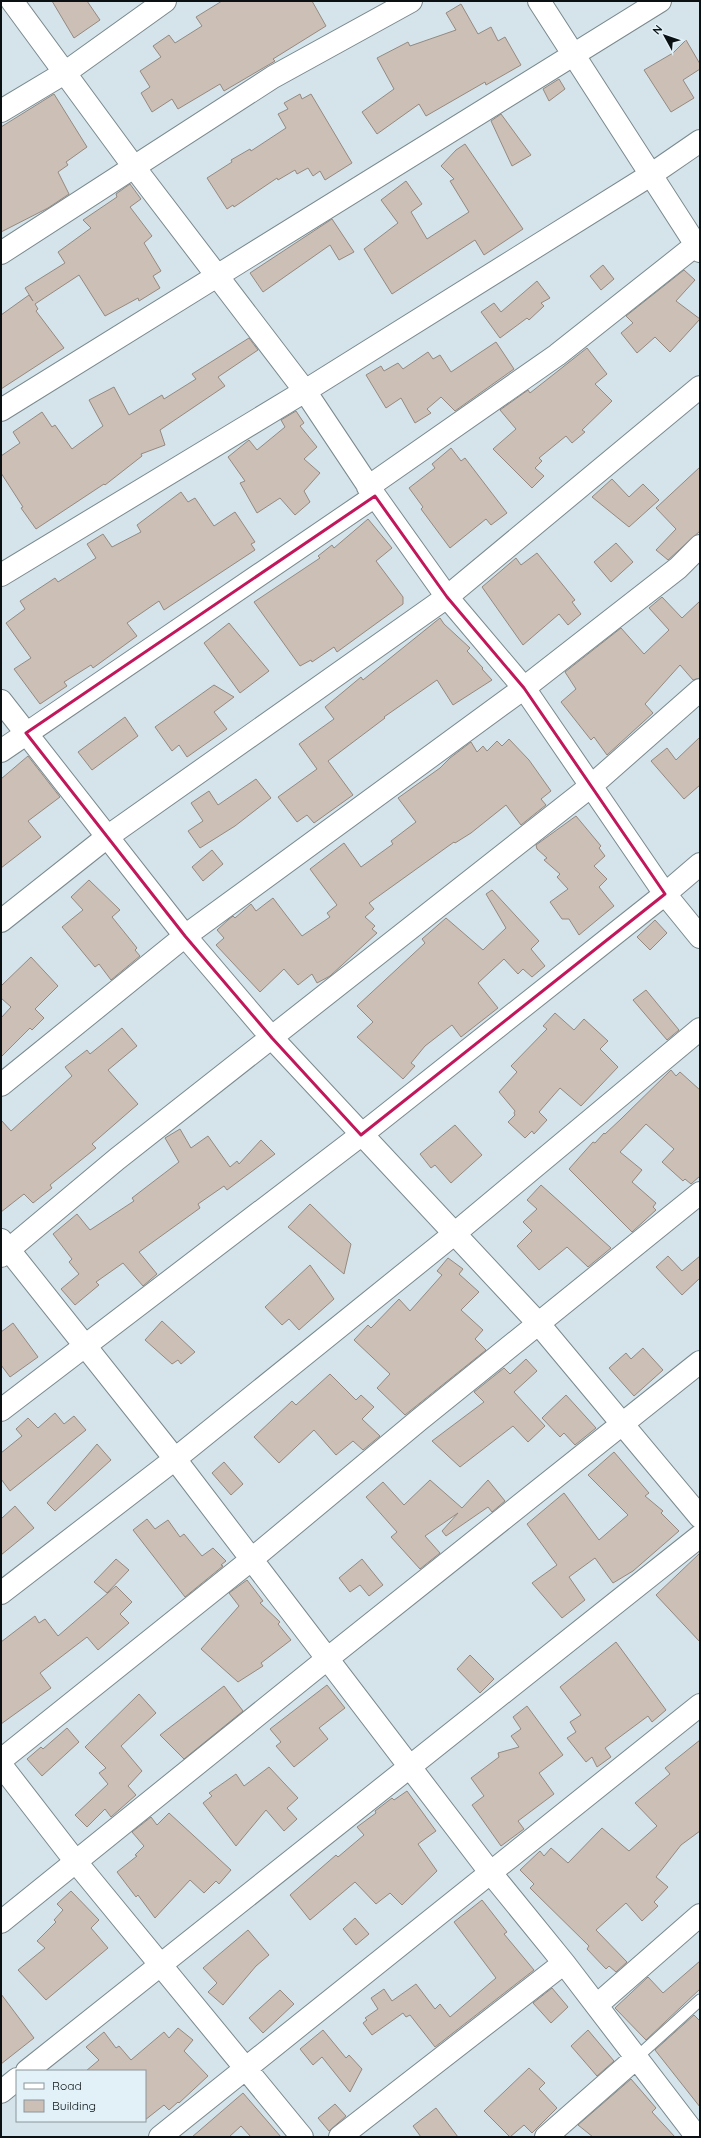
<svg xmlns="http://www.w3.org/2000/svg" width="701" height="2138" viewBox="0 0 701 2138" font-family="Quicksand,sans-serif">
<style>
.building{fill:#ccbfb6;stroke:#958981}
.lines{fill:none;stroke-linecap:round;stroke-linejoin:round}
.service-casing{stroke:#7a898e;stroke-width:13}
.minor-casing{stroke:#7a898e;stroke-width:24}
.service{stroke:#fff;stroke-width:11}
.minor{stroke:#fff;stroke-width:22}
.marked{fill:none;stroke:#c2185b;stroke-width:3;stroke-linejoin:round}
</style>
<rect width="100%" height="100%" fill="#d4e4ea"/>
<path class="building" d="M 52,1 L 87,1 L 100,20 L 74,38 Z
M 222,1 L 312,1 L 326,26 L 273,59 L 275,61 L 270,64 L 224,91 L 220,84 L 178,109 L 172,99 L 152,112 L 141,93 L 150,87 L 140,71 L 161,57 L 153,46 L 169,35 L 175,43 L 202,26 L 196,17 Z
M 461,4 L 478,34 L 491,27 L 498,41 L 505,37 L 521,65 L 486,85 L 485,82 L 426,116 L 419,104 L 377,134 L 362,112 L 394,89 L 377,58 L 408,42 L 410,46 L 456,30 L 446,13 Z
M 686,40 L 700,64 L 700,69 L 683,80 L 694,98 L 671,112 L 644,70 L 673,53 Z
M 559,79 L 565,89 L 549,101 L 543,89 Z
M 54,94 L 87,147 L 66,162 L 68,165 L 58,172 L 69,194 L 48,208 L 1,232 L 1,127 Z
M 300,94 L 302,99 L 311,94 L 352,163 L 325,180 L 320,171 L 313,176 L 308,168 L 297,174 L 295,170 L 278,180 L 277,178 L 234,207 L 233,205 L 227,209 L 207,178 L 232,162 L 231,160 L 250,149 L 251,151 L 286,128 L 278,114 L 288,109 L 284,103 Z
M 501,114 L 531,155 L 512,166 L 491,121 Z
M 465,144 L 523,229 L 484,255 L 475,240 L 392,294 L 364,249 L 398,223 L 381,200 L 406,181 L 422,204 L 411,212 L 427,239 L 469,212 L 450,181 L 454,179 L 441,166 L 456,150 Z
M 130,184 L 141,199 L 130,207 L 152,236 L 144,243 L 161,271 L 153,276 L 160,288 L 139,301 L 138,298 L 105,316 L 79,275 L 35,304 L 38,309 L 36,311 L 64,348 L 1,389 L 1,315 L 29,295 L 33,301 L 25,288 L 65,263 L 58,252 L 91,228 L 83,220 L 117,197 L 116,194 Z
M 332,219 L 354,252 L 339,260 L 330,245 L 263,292 L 250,273 Z
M 603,265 L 614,279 L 601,290 L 590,276 Z
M 684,270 L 695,280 L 676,301 L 700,319 L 670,352 L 655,337 L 637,353 L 621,333 L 633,323 L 626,316 Z
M 537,281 L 550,298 L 541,303 L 544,306 L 529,320 L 527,318 L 500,338 L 481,312 L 494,303 L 501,312 Z
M 249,338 L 258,350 L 218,377 L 225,386 L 160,430 L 165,445 L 141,454 L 142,456 L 105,485 L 104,484 L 36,529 L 21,508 L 23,507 L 1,473 L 1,456 L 20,443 L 13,432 L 42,412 L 52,427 L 55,425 L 72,449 L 103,426 L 89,400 L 114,387 L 129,415 L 162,395 L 164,399 L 196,379 L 192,374 Z
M 496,342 L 514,369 L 455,411 L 441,397 L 427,409 L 431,413 L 415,423 L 401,398 L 386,408 L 366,375 L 381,366 L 384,371 L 398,363 L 403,369 L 428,352 L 433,359 L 440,355 L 451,372 Z
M 587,348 L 607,374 L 595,384 L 612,401 L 582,430 L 585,432 L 572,443 L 566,436 L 539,458 L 542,461 L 535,468 L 544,476 L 532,488 L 493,449 L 516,429 L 500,410 L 528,390 L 530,393 Z
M 296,411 L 304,423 L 300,426 L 317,447 L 304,459 L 320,473 L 304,491 L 310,502 L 295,515 L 280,498 L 257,513 L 240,483 L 245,481 L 228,457 L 249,440 L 257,450 L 285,427 L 281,420 Z
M 451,448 L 461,461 L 465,458 L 507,513 L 491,525 L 486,519 L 450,548 L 421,509 L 423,507 L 409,488 L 435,468 L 432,464 Z
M 700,467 L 700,531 L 668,560 L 656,550 L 676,529 L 656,508 Z
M 612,479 L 629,497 L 643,484 L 659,500 L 629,527 L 592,497 Z
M 181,492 L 188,502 L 195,498 L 214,526 L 235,512 L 255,542 L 251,544 L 255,550 L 164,610 L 159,601 L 127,623 L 137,636 L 93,668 L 91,665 L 64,682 L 67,686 L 40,704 L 14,669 L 31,658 L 6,623 L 25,609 L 20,601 L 55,578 L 58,582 L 96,558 L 87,544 L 103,534 L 112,547 L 141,532 L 137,525 Z
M 368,519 L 392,548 L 376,561 L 403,597 L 403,604 L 337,652 L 334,647 L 312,662 L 311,660 L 300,666 L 254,602 L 320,558 L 318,556 L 332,545 L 334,548 Z
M 616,543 L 633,562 L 611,582 L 594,562 Z
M 537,553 L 575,600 L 572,602 L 581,614 L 568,625 L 559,614 L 523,645 L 482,587 L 516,558 L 521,565 Z
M 662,597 L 682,618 L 700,601 L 700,678 L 693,680 L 680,665 L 645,704 L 653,713 L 607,755 L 594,737 L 591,740 L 561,702 L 576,689 L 565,672 L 621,628 L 644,654 L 669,630 L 649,608 Z
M 440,618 L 444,624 L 470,648 L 467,651 L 483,668 L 482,669 L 492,680 L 453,705 L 437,680 L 384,717 L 385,718 L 328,761 L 353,795 L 314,823 L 307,815 L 297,822 L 278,797 L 317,769 L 299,744 L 334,719 L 325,707 L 361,677 L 363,680 Z
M 229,623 L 269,671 L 240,693 L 204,643 Z
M 214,685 L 234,697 L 214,712 L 227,729 L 187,757 L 179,745 L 172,751 L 155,727 Z
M 125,717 L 138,736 L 92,770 L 78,752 Z
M 700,737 L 700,785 L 684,799 L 651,761 L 667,748 L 676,760 Z
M 509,739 L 529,760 L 551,791 L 541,799 L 546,805 L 521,825 L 506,805 L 471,833 L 455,843 L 454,842 L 369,903 L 374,909 L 365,917 L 375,926 L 372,929 L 377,933 L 330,976 L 317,983 L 312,974 L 298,985 L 284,969 L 260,992 L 216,945 L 224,938 L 217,930 L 228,920 L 233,916 L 235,918 L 251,904 L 256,911 L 273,898 L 302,936 L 330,917 L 327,913 L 337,905 L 310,869 L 344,843 L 361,867 L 393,844 L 391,841 L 416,822 L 398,798 L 440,768 L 450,758 L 471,742 L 477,752 L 483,746 L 487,751 L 497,741 L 502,746 Z
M 28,756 L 60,797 L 28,821 L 41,837 L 1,868 L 1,779 Z
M 256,779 L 271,798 L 235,826 L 200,848 L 188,831 L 203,821 L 191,803 L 209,791 L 218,805 Z
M 576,816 L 601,846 L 599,848 L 605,856 L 594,866 L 607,879 L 599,887 L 614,906 L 579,935 L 569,919 L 562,919 L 550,902 L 568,889 L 557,877 L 560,874 L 544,860 L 547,858 L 537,849 L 536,845 Z
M 212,850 L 223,864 L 203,881 L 192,867 Z
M 89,880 L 120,910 L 112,917 L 137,948 L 135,950 L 140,956 L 111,980 L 99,964 L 95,967 L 62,927 L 83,910 L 71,897 Z
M 492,890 L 539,941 L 531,949 L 545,966 L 532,977 L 523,969 L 518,974 L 504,959 L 478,983 L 498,1008 L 461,1037 L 452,1025 L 425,1046 L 411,1063 L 415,1066 L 403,1079 L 357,1037 L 373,1022 L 357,1006 L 425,943 L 422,939 L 446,918 L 483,950 L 506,928 L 486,894 Z
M 655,920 L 667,933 L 650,950 L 637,937 Z
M 31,957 L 58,986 L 35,1009 L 44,1018 L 32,1030 L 30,1028 L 1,1057 L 1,1018 L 11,1007 L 1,998 L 1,986 Z
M 646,990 L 679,1030 L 667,1040 L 633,1000 Z
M 555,1013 L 574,1030 L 584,1019 L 608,1041 L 600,1049 L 618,1067 L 581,1106 L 560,1088 L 539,1112 L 547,1120 L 534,1134 L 532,1131 L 525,1138 L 508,1122 L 515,1115 L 514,1113 L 515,1111 L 499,1092 L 517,1072 L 511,1066 L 547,1029 L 543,1026 Z
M 122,1028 L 137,1046 L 108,1070 L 138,1104 L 92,1144 L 96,1148 L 50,1185 L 52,1188 L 33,1203 L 24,1194 L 1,1212 L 1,1120 L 11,1131 L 72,1076 L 65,1067 L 87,1050 L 90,1054 Z
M 671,1070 L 676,1076 L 680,1072 L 700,1090 L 700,1176 L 691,1184 L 685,1179 L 683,1181 L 662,1162 L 674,1149 L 646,1124 L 620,1152 L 642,1170 L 632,1182 L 656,1203 L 653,1207 L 656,1210 L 632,1232 L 569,1169 L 593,1142 L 595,1143 L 604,1133 L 605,1134 L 621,1119 Z
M 455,1125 L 482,1155 L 451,1183 L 435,1165 L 431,1168 L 420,1154 Z
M 180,1129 L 191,1148 L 208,1136 L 230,1167 L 237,1161 L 239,1164 L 261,1140 L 275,1154 L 227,1190 L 224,1186 L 198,1204 L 200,1208 L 139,1252 L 157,1274 L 143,1286 L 123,1263 L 96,1282 L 99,1285 L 75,1305 L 61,1289 L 79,1274 L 69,1262 L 72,1259 L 53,1234 L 77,1214 L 90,1230 L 134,1201 L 132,1198 L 179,1162 L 165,1138 Z
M 541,1185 L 611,1248 L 588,1267 L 567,1247 L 539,1270 L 517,1246 L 532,1231 L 523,1222 L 537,1209 L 527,1200 Z
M 310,1204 L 351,1244 L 344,1274 L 288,1227 Z
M 668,1256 L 682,1271 L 700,1256 L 700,1278 L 682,1295 L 656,1267 Z
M 448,1258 L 463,1269 L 459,1274 L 479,1292 L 461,1310 L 483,1330 L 475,1339 L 486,1350 L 405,1415 L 377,1388 L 390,1374 L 354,1340 L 368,1325 L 371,1328 L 399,1299 L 410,1311 L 442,1275 L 437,1271 Z
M 310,1265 L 334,1299 L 299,1330 L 289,1319 L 282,1325 L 265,1307 Z
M 162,1321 L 195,1352 L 181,1364 L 178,1360 L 172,1364 L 145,1340 Z
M 13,1323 L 38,1357 L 10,1377 L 1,1365 L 1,1332 Z
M 643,1348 L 663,1370 L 634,1396 L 609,1368 L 626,1353 L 631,1359 Z
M 526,1359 L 537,1371 L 514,1392 L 545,1426 L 528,1442 L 513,1426 L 460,1467 L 432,1441 L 484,1402 L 474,1392 L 504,1368 L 510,1374 Z
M 330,1374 L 356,1400 L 361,1395 L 374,1407 L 362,1419 L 380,1436 L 363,1450 L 353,1441 L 336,1455 L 314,1430 L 279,1463 L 254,1437 L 292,1401 L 296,1405 Z
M 566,1395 L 596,1428 L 575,1445 L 564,1433 L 560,1437 L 542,1418 Z
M 55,1413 L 64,1424 L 74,1416 L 86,1430 L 10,1491 L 1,1479 L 1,1453 L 22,1436 L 16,1429 L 28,1418 L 38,1428 Z
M 97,1444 L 111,1460 L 55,1511 L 47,1503 Z
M 614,1452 L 649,1493 L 645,1496 L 663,1511 L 661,1513 L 679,1531 L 633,1571 L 613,1583 L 595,1558 L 569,1577 L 585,1600 L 562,1618 L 532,1583 L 557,1565 L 527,1524 L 564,1493 L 599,1540 L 628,1515 L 588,1475 Z
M 224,1462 L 243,1484 L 231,1495 L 212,1473 Z
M 430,1480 L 462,1508 L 488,1480 L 505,1501 L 492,1512 L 488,1507 L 446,1536 L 442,1531 L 458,1513 L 425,1536 L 440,1553 L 420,1569 L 391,1537 L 397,1532 L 366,1497 L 383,1482 L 404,1505 Z
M 15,1506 L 34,1528 L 1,1555 L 1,1519 Z
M 147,1519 L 155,1529 L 168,1520 L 180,1537 L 184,1534 L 202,1556 L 213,1548 L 226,1561 L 221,1565 L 223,1566 L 185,1597 L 133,1530 Z
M 700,1553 L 700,1642 L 656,1595 Z
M 116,1559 L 129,1570 L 107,1593 L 94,1582 Z
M 362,1559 L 383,1585 L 369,1596 L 360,1585 L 350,1592 L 339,1578 Z
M 247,1580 L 263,1601 L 260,1603 L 280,1622 L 278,1624 L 291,1640 L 261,1663 L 263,1666 L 238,1682 L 201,1649 L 239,1606 L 229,1593 Z
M 116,1586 L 132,1602 L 120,1614 L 129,1623 L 98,1650 L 87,1637 L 40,1673 L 51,1688 L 1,1724 L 1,1642 L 35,1616 L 39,1623 L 45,1619 L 58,1636 Z
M 616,1642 L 666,1710 L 652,1722 L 648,1716 L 605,1748 L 611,1757 L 597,1767 L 592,1757 L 586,1762 L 567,1738 L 576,1732 L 570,1722 L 581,1715 L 560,1687 Z
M 470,1655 L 494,1679 L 480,1693 L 457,1669 Z
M 327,1685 L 345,1708 L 319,1728 L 328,1739 L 294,1767 L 276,1746 L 281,1742 L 270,1729 Z
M 224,1686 L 243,1711 L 184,1759 L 160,1735 Z
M 139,1694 L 156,1713 L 121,1746 L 142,1771 L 128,1786 L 136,1795 L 111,1817 L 105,1809 L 87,1827 L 75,1815 L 108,1784 L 99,1773 L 106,1768 L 85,1747 Z
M 527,1706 L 563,1755 L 539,1773 L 554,1794 L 518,1821 L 524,1829 L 501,1846 L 472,1805 L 484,1796 L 471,1778 L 499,1757 L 498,1753 L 519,1747 L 511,1736 L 521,1729 L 513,1717 Z
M 67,1728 L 79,1742 L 42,1776 L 27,1759 L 41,1747 L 43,1749 Z
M 700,1740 L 700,1831 L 681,1845 L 656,1877 L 668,1887 L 654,1902 L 658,1906 L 642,1921 L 626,1903 L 596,1930 L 627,1962 L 616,1972 L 609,1966 L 606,1969 L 587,1949 L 589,1946 L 530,1888 L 534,1884 L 520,1870 L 540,1851 L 544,1856 L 551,1848 L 568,1863 L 602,1828 L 629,1851 L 657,1826 L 635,1803 L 670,1774 L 665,1768 Z
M 269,1767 L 298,1798 L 287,1808 L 297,1819 L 284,1831 L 266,1810 L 236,1846 L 203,1803 L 212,1796 L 209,1793 L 236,1774 L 244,1786 Z
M 407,1791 L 436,1831 L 418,1844 L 437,1871 L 402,1905 L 390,1893 L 376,1904 L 355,1882 L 310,1920 L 290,1895 L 336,1855 L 338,1857 L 364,1835 L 357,1827 L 376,1813 L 375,1811 L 392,1798 L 394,1800 Z
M 169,1813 L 231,1870 L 219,1884 L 216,1881 L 204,1893 L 190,1880 L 155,1918 L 138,1895 L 136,1897 L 117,1872 L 137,1856 L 135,1855 L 144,1846 L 132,1832 L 151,1817 L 157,1825 Z
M 71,1891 L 99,1920 L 91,1928 L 108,1948 L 46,2000 L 18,1970 L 45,1948 L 37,1941 L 56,1922 L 54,1920 L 63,1910 L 57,1904 Z
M 482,1900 L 507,1932 L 504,1934 L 534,1970 L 435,2047 L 410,2015 L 406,2017 L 403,2013 L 372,2035 L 363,2023 L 367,2020 L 365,2018 L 378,2009 L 371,1998 L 384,1989 L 392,2001 L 416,1984 L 435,2009 L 440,2004 L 450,2017 L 496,1978 L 454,1922 Z
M 355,1918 L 369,1934 L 356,1945 L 343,1929 Z
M 248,1930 L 269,1955 L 256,1966 L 223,2005 L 208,1992 L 217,1983 L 203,1968 Z
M 700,1961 L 700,1989 L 646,2040 L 615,2008 L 648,1977 L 663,1993 Z
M 552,1988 L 568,2007 L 551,2023 L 533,2003 Z
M 280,1990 L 294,2004 L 263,2033 L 249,2018 Z
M 1,1994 L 34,2038 L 1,2064 Z
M 694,2015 L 700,2021 L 700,2107 L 655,2050 Z
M 178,2028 L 193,2040 L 184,2051 L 208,2076 L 179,2103 L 178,2102 L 169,2110 L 164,2105 L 145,2120 L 145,2071 L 86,2071 L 99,2060 L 86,2047 L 104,2032 L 116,2048 L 119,2046 L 131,2060 L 164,2032 L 169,2038 Z
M 323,2030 L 346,2058 L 349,2055 L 362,2069 L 350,2092 L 322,2057 L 313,2065 L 300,2049 Z
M 588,2030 L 614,2061 L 597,2076 L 571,2046 Z
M 529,2068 L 545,2083 L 539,2089 L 557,2108 L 532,2133 L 524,2125 L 510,2137 L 484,2111 Z
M 631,2079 L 656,2108 L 652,2112 L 675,2137 L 593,2137 L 578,2125 Z
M 243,2093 L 281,2137 L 251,2137 L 241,2126 L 229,2137 L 192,2137 Z
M 335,2104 L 346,2116 L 329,2131 L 318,2118 Z
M 436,2108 L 458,2137 L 421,2137 L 413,2126 Z"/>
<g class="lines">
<g class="service-casing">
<path id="service" d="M 636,2058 L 700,2000"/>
</g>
<g class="minor-casing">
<path id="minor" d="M 12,1 L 134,167 L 305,391 L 375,496 L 447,597 L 524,688 L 665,894 L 700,937
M 539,1 L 700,251
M 1,111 L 66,72 L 165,1
M 1,253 L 273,77 L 411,1
M 1,410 L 660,1
M 368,487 L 557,355 L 696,245
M 1,575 L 305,391 L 652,174 L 700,141
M 1,701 L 185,936 L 272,1038 L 538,1323 L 700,1517
M 1,751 L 375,496
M 1,921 L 107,837 L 447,597 L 700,387
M 1,1085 L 185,936 L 524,688 L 678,568 L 700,546
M 1,1240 L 175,1459 L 490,1872 L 564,1963 L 697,2137
M 1,1256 L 117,1159 L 591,786 L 700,690
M 1,1410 L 361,1135 L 665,894 L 700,864
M 1,1593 L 175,1459 L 454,1234 L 700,1029
M 1,1760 L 252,1559 L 419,1420 L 700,1193
M 1,1765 L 76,1862 L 302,2137
M 1,1922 L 327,1659 L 700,1362
M 597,2005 L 700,1915
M 27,2071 L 700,1536
M 1,2092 L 17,2079
M 160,2137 L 700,1705
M 340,2137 L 564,1963
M 546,2137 L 636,2058"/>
</g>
<use href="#service" class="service"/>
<use href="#minor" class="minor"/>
</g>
<path class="marked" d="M 375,496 L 447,597 L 524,688 L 665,894 L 361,1135 L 272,1038 L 185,936 L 26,733 Z"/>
<rect width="701" height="2138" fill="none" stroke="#0b1112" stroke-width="4"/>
<rect x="16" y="2070" width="130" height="52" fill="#e1f1f7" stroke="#8b979b"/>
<rect x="24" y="2083" width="20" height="6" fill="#ffffff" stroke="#8b979b"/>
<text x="52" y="2090" font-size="12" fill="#0b1112">Road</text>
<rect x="24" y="2100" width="20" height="12" fill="#ccbfb6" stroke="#8b979b"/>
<text x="52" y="2110" font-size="12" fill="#0b1112">Building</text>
<g transform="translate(665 36) rotate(310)" stroke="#e1f1f7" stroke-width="3" paint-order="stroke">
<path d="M0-3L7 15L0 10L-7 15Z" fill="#0b1112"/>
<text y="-6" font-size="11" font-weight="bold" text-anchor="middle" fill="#0b1112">N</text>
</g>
</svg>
